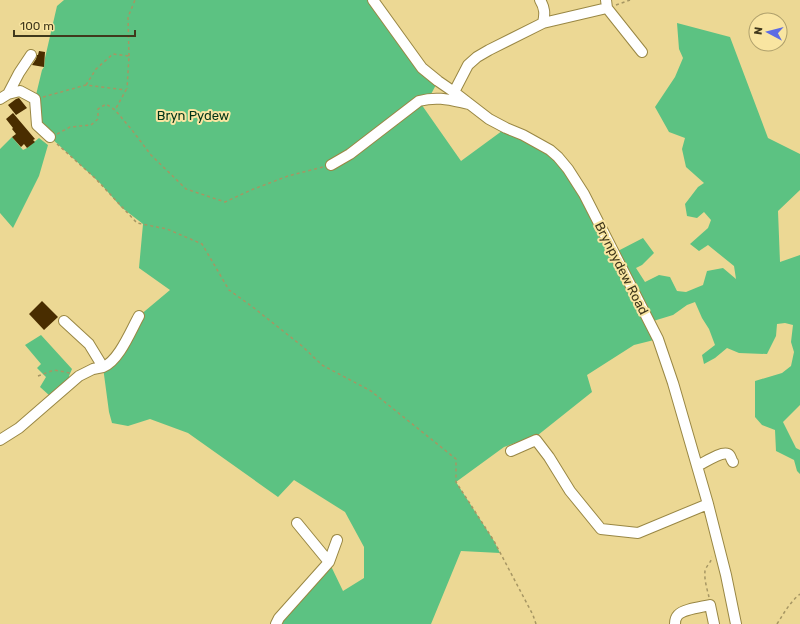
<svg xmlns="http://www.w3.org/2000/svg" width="800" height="624" viewBox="0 0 800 624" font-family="Rubik,sans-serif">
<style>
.green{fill:#5cc282}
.building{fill:#492d00}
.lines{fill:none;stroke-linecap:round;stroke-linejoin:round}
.minor-casing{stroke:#998744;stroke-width:12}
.path{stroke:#a69663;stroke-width:1.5;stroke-dasharray:3 3;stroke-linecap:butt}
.minor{stroke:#fff;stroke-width:10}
.labels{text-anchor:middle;stroke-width:4;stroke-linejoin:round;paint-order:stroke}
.park-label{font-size:13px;fill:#003418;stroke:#f9e5a1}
.street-label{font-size:13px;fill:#40381c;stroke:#f9e5a1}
</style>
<rect width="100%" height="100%" fill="#ecd894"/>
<path class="green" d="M 64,0 L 373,0 L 438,81 L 429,98 L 419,101 L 461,161 L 506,128 L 558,157 L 614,253 L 643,238 L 654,253 L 642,265 L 636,268 L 645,282 L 659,275 L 670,277 L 677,291 L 686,292 L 703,285 L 707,271 L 723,268 L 736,279 L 734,266 L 708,245 L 699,251 L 690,244 L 708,228 L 711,220 L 704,212 L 697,218 L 687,216 L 685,204 L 698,187 L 704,183 L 686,167 L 682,149 L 685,138 L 669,132 L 655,107 L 675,77 L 683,58 L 679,49 L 677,23 L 730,37 L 768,138 L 800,154 L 800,190 L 778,211 L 780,262 L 800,255 L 800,405 L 783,422 L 796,448 L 800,450 L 800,474 L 797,471 L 794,460 L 776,451 L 775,430 L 762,425 L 755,417 L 755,381 L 782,373 L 791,366 L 794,352 L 791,342 L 793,325 L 785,323 L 777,324 L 776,336 L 767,354 L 739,353 L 727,348 L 715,358 L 704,364 L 702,355 L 715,345 L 709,329 L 702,318 L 695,302 L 687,305 L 673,315 L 650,322 L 658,339 L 634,345 L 587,375 L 592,392 L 538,435 L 504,447 L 456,482 L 494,541 L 500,553 L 461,551 L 431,624 L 276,624 L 329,562 L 343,591 L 364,578 L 364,547 L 345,512 L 294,480 L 278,497 L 188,433 L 150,419 L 128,426 L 112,423 L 109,412 L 103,367 L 139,316 L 170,290 L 139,268 L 143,224 L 121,207 L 100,183 L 37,125 L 35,99 L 42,70 L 44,67 L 45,58 L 57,6 Z
M 12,137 L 23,150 L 27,148 L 39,138 L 48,145 L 39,176 L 13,228 L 0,213 L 0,149 Z
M 41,335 L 72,369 L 69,376 L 70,381 L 50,396 L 40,387 L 46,377 L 37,368 L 41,364 L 25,345 Z"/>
<path class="building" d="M 39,51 L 45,52 L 44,67 L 32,65 L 36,59 L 37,55 L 38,55 Z
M 19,98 L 27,108 L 16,115 L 8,105 L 16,99 Z
M 13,113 L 35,139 L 33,140 L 35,142 L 27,148 L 24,144 L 21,147 L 12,137 L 16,134 L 12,129 L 13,128 L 6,119 Z
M 42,301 L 58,317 L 44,330 L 29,314 Z"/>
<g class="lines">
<g class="minor-casing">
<path id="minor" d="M 373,0 L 422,68 L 438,81 L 454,92 L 489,119 L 506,128 L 523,135 L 550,150 L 558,157 L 568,169 L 584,194 L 658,339 L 673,383 L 708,504 L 726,575 L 736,624
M 540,0 C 545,8 545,14 543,23
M 607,8 L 642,52
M 454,92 L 468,65 L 477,57 L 489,50 L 543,23 L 607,8 L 606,0
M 8,94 L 19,73 L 31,55
M 0,99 L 8,94 L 20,91 L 35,99 L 37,125 L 50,137
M 331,165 L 350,154 L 419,101 C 438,96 450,100 469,104
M 103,367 C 119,361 131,330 139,316
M 0,440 L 19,428 L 79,376 L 93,369 L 103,367 L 89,344 L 64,321
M 511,451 L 536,440 L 549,457 L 570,491 L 601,529 L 638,533 L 708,504
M 697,466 C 704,463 721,451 728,454 C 731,455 731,460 733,462
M 297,523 L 329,562
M 276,624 L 279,618 L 329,562 L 337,540
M 675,624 C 675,620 676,617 678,615 C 683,609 702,607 710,605 L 714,624"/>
</g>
<path class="path" d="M 616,5 L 630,0
M 129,56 L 128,17 L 135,0
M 86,85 L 96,69 L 113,54 L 129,56 L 127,89
M 43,97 L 86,85 L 126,90 L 115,110
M 57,134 L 70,127 L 91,125 L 98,119 L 98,109 L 106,104 L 115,110 L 132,130 L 151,155 L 186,189 L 225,202 L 251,190 L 288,176 L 323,167
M 57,144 L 95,178 L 137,223 L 167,229 L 202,244 L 229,290 L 254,308 L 302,346 L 322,365 L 371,391 L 456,459 L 456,482 L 494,541 L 533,615 L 536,624
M 38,376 L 54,370 L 70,373
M 709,597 C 707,589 704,579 705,571 C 706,566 711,563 712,557
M 777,624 C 784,613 790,602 800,594"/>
<use href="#minor" class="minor"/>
</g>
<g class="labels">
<g class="park-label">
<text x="193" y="120">Bryn Pydew</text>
</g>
<g class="street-label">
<text transform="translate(622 268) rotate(63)" y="5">Brynpydew Road</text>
</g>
</g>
<g transform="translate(768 32) rotate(277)"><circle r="19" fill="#f9e5a1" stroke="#afa06c"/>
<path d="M0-3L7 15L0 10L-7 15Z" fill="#5d6ce4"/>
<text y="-6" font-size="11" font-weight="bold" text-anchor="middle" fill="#40381c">N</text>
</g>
<path d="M14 30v6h121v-6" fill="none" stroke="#40381c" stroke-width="2"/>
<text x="20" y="30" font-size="12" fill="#40381c" stroke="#f9e5a1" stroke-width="3" paint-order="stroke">100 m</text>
</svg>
